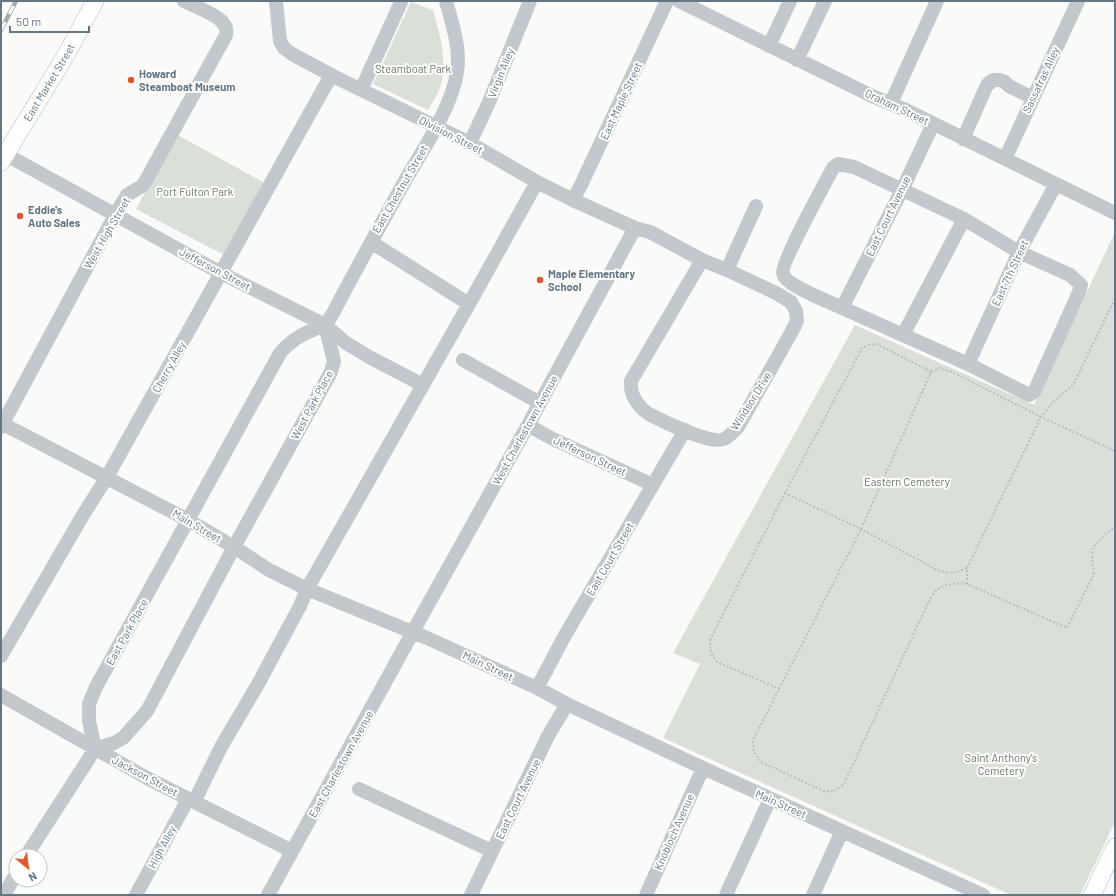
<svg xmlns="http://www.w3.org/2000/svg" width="1116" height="896" viewBox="0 0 1116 896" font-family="Barlow,sans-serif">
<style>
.green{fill:#dadfd7}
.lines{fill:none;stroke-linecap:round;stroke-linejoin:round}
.major-casing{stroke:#b5babe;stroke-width:18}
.path{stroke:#bbbfc2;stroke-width:2;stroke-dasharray:2 2;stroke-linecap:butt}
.minor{stroke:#c3c8cc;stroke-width:14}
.major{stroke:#fff;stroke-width:17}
.rail-casing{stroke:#a2aab0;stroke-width:4.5}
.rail{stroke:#fff;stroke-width:3;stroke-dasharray:9;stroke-linecap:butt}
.poi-dot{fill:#e4572e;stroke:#fff;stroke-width:1.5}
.labels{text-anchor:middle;stroke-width:4;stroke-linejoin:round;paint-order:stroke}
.park-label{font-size:11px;fill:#687a64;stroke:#fff}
.street-label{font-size:11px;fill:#657683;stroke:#fff}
.poi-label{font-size:11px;font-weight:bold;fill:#657683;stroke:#fff;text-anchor:start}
</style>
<rect width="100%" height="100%" fill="#fafaf8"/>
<path class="green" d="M 411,2 L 433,10 C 440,35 448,62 440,88 C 437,96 432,103 428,110 L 373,84 Z
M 176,134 L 263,182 L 226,256 L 136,209 Z
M 1115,232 L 1115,822 L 1080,895 L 1011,895 L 663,738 L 700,664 L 673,653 L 855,325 L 1034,405 Z"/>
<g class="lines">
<g class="major-casing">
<g id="major">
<path id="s1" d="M 1,162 L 66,55 L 95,1"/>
<path d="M 1092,895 L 1115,847"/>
</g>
</g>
<path class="path" d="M 1115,299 L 1073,385 L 1053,402 L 1041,417 L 1115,451
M 931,372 L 877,344 L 869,345 L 862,348 L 785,493 L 861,529 L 935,569 C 948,574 954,574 967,568
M 967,584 L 967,568 L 1041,417 L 952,372 L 940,368 L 931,372 L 861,529 L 753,740 L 754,752 L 761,762 L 826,792 L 836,790 L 844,784 L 927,605 C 929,601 932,595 936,591 C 944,583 956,583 967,584 L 1067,628 L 1094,574 L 1092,560 L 1093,548 L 1104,535 L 1115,527
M 780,689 L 717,662 C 710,653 709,649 711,638 L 785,493"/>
<path class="minor" d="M 276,1 L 280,41 L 284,48 L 292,54 L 333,76 L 470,143 L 537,182 L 573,200 L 635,228 L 650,232 L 702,260 L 727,270 L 776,293 L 791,302 L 796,311 L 797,321 L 791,333 L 738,427 C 734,431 729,437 724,439 C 711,445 662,421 649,414 C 644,411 639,406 636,401 C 631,394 631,389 631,381 L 702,260
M 679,1 L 872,96 L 906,110 L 1115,213
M 769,46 L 790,1
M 797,60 L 825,1
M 361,90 L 401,2
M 891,103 L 937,1
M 963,139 L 987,85 L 993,80 L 1000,80 L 1005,82 L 1009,86 L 1033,98
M 470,143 L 489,102 L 530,1
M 5,154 L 221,273 L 325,325 L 346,343 L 371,358 L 423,385
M 1005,159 L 1078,1
M 838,164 L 854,167 L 964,219 L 1019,252 L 1070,275 L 1081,285 L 1079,292 L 1034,392 L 1029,395 L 968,364 L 811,294 C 804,290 784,282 783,273 C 781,263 825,183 833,168 Z
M 573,200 L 581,185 L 667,1
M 371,242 L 469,304
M 727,270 L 756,206
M 842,308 L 902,190 L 933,124
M 325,325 L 332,315 C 356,269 381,224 406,179 C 424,148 452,107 457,72 C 461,48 452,24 446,1
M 903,335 L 964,219
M 463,360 L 540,403
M 968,364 L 1019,252 L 1056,184
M 1,423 L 188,520 L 234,547 L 269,570 L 307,589 L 427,638 L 537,688 L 567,704 L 703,768 L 983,895
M 528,425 L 551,438 L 653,485
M 1,427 L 115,215 L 127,195 L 142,186 L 145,182 L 226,35 C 227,30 226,26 223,23 C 218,15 194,6 184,1
M 1,656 L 83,515 L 107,477 L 329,79 L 333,76
M 537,688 L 564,637 L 685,430
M 1,695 L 147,778 L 292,851
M 95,749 L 89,721 L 89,704 L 96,687 L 280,353 C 294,337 305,333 325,325
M 359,789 L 492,851
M 194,802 L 221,747 L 258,684 L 300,606 L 307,589 L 469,304 L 537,182
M 26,856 L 95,749 L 114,743 L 123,738 L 147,711 L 234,547 L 331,372 L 334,361 L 325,325
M 4,895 L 16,874
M 136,895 L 188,799
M 268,895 L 420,619 L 528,425 L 635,228
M 471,895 L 548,736 L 567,704
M 646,895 L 703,768
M 726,895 L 770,799
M 813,895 L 842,831"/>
<use href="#major" class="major"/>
<g class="rail-casing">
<path id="rail" d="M 1,30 L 16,1"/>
</g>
<use href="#rail" class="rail"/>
</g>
<g class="poi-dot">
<circle cx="131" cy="80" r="4"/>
<circle cx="20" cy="216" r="4"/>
<circle cx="540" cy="280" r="4"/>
</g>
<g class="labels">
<g class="park-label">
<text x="413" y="73">Steamboat Park</text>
<text x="195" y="196">Port Fulton Park</text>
<text x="907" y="486">Eastern Cemetery</text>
<text x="1001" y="762">Saint Anthony's<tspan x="1001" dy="13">Cemetery</tspan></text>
</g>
<g class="street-label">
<text transform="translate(501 73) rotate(-68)" y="4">Virgin Alley</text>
<text transform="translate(1041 80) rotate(-65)" y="4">Sassafras Alley</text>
<text dy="4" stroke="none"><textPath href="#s1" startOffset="93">East Market Street</textPath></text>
<text transform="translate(621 101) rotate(-65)" y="4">East Maple Street</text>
<text transform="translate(897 107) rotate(25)" y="4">Graham Street</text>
<text transform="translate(451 135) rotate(27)" y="4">Division Street</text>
<text transform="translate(400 189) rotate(-60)" y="4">East Chestnut Street</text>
<text transform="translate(888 216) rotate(-64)" y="4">East Court Avenue</text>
<text transform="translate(107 233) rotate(-60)" y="4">West High Street</text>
<text transform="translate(215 269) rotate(28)" y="4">Jefferson Street</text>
<text transform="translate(1010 273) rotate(-65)" y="4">East 7th Street</text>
<text transform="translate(169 367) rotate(-61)" y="4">Cherry Alley</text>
<text transform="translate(751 401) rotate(-58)" y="4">Windsor Drive</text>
<text transform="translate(312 405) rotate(-62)" y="4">West Park Place</text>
<text transform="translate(525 430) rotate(-61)" y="4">West Charlestown Avenue</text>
<text transform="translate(590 456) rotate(25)" y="4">Jefferson Street</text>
<text transform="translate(197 526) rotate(30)" y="4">Main Street</text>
<text transform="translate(610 559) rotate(-60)" y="4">East Court Street</text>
<text transform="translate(127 632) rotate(-61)" y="4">East Park Place</text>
<text transform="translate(488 666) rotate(25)" y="4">Main Street</text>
<text transform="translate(341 764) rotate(-61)" y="4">East Charlestown Avenue</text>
<text transform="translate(145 776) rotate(28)" y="4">Jackson Street</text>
<text transform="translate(518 799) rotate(-64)" y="4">East Court Avenue</text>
<text transform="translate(781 804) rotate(24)" y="4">Main Street</text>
<text transform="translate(674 832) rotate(-66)" y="4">Knobloch Avenue</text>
<text transform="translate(162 847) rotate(-62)" y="4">High Alley</text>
</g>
<g class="poi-label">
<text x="139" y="78">Howard<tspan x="139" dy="13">Steamboat Museum</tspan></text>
<text x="28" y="214">Eddie's<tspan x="28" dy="13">Auto Sales</tspan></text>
<text x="548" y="278">Maple Elementary<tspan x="548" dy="13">School</tspan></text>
</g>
</g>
<rect width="1116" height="896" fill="none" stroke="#657683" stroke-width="4"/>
<g transform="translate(28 868) rotate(151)"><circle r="19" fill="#ffffff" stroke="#c1c8cd"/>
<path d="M0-3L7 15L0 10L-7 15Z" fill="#e4572e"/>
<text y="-6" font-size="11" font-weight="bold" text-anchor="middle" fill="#657683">N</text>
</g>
<path d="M10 26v6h79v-6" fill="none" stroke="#657683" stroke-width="2"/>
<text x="16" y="26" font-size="12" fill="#657683" stroke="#ffffff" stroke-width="3" paint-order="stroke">50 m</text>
</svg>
